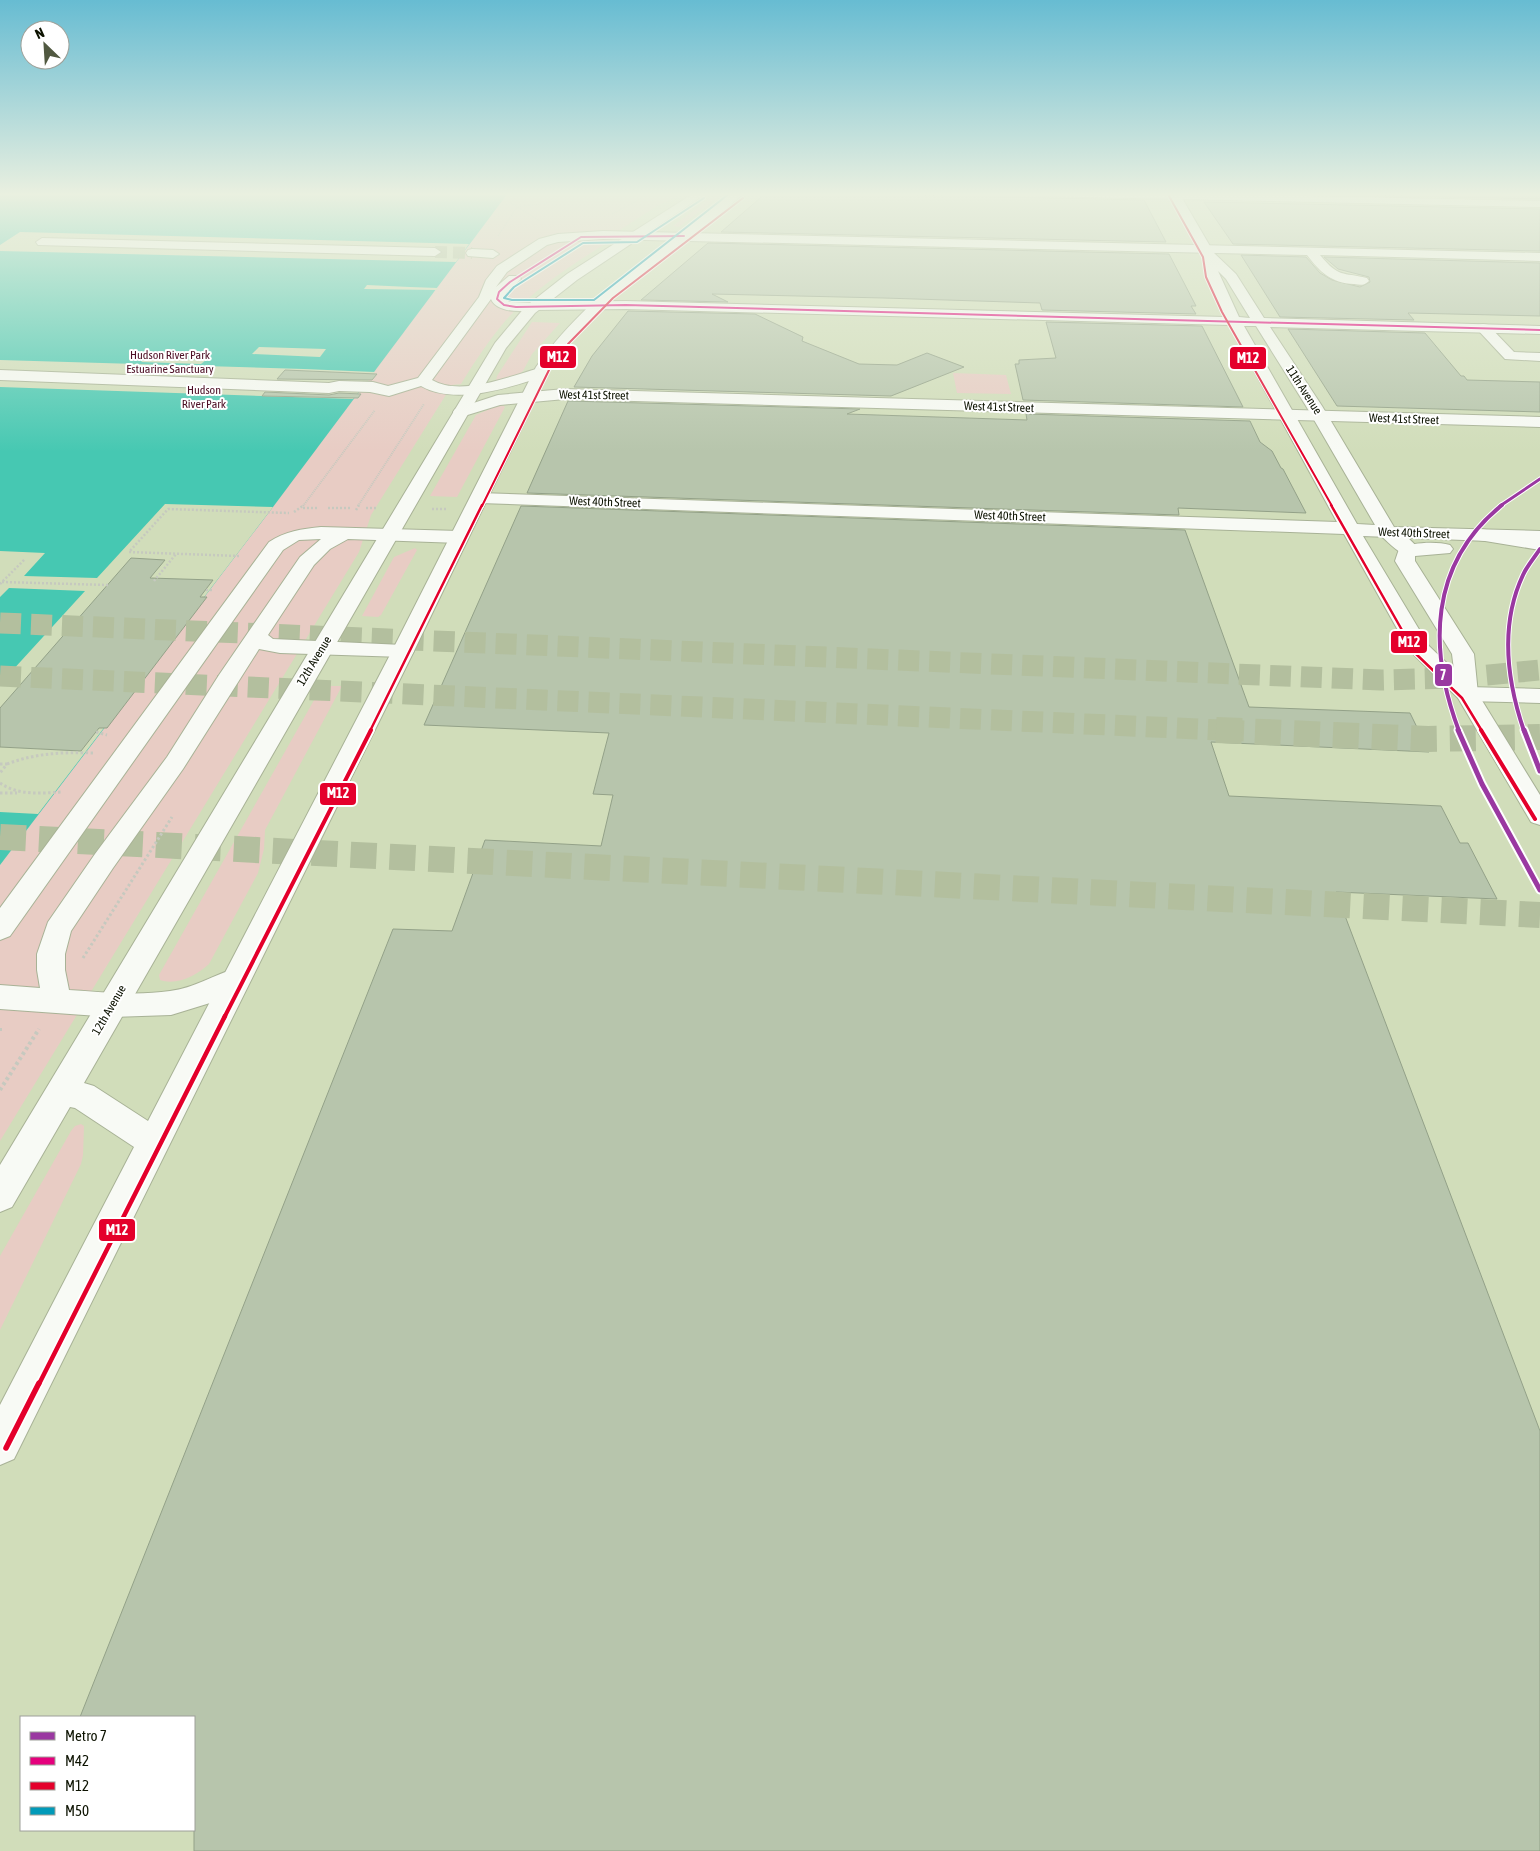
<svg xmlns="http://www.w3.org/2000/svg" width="1540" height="1851" viewBox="0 0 1540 1851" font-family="'Asap Condensed',sans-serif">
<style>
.green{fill:#e8ccc4}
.water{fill:#46c8b2}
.pier{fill:#d1ddba}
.building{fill:#b7c5ac;stroke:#93a188}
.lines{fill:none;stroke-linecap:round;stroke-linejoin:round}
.minor-tunnel{stroke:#b3bf9e;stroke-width:12;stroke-dasharray:12 6;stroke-linecap:butt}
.highway-tunnel-far1{stroke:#b3bf9e;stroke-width:21;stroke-dasharray:21 10;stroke-linecap:butt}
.highway-tunnel{stroke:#b3bf9e;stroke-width:26;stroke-dasharray:26 13;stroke-linecap:butt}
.minor-casing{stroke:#a8b296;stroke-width:2}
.major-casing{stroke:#a8b296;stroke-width:2}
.highway-casing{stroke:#a8b296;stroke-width:2}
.path-far4{stroke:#c6c9bf;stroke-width:1;stroke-dasharray:1 1;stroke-linecap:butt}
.path-far3{stroke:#c6c9bf;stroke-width:2;stroke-dasharray:1 1;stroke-linecap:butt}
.path-far2{stroke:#c6c9bf;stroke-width:2.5;stroke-dasharray:2 2;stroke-linecap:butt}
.path-far1{stroke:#c6c9bf;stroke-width:3;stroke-dasharray:2.5 2.5;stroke-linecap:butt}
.path{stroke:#c6c9bf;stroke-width:4;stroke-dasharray:3 3;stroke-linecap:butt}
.minor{fill:#f8faf5;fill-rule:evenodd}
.major{fill:#f8faf5;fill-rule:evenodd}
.highway{fill:#f8faf5;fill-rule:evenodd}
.bus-1-casing{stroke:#fff;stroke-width:4}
.bus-2-far4-casing{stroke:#fff;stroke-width:4}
.bus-2-far3-casing{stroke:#fff;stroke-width:5}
.bus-2-far2-casing{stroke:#fff;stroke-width:8}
.bus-2-far1-casing{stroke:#fff;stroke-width:8}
.bus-2-casing{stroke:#fff;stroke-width:9}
.bus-3-casing{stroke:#fff;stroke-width:4}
.bus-1{stroke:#e5007d;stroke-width:2}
.bus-2-far4{stroke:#e4002b;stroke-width:2}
.bus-2-far3{stroke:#e4002b;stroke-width:2.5}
.bus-2-far2{stroke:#e4002b;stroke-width:4}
.bus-2-far1{stroke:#e4002b;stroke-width:4.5}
.bus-2{stroke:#e4002b;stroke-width:5.5}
.bus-3{stroke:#019ab9;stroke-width:2}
.metro-1-far2-casing{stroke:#fff;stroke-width:5}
.metro-1-far1-casing{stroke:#fff;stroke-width:6}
.metro-1-casing{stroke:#fff;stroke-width:9}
.metro-1-far2{stroke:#9a38a1;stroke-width:3}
.metro-1-far1{stroke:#9a38a1;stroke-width:4}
.metro-1{stroke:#9a38a1;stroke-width:5}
.labels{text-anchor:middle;stroke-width:4;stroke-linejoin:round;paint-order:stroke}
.far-park-label{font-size:12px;fill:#4c0e24;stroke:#fff}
.far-street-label{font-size:12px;fill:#0c1200;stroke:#fff}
.line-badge{stroke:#fff;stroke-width:2}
.badge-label{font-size:14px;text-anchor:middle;font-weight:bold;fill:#fff}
</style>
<rect width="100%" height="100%" fill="#d1ddba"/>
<path class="green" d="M 40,193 L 684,193 L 657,206 L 612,235 L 612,239 L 608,242 C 572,265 535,288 506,320 C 489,340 475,361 461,384 L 452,385 L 371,515 L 359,552 L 0,1141 L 0,865 L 16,844 L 0,843 Z
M 715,194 L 723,194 L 679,227 L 673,226 Z
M 532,322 L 560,323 L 532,354 L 523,371 L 518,375 L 496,381 L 497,376 Z
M 953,373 L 1006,375 L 1011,394 L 957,393 Z
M 501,404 L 505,407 L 457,497 L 430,496 L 476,415 Z
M 415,548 L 417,550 L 381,615 L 378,617 L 362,616 L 394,557 Z
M 322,686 L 342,686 L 265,830 L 264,849 L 258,873 L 209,964 C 197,975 177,986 160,980 L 159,975 Z
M 81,1124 L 84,1126 L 83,1155 L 81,1164 L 0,1330 L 0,1256 L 71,1131 L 75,1126 Z"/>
<path class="water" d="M 0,193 L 508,193 L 273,507 L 0,865 Z"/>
<path class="pier" d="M 20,232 L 469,244 L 456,262 L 0,251 L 0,245 Z
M 367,285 L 410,287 L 438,288 L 437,290 L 364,289 Z
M 259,347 L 326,349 L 320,357 L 252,354 Z
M 146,358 L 206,360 L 201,364 L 141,362 Z
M 0,360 L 304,369 L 375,372 L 353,399 L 0,387 Z
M 165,504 L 273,507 L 38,814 L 0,812 L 0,684 L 85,591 L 9,588 L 0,597 L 0,551 L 45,553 L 24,576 L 97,578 Z"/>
<path class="building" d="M 767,192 L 1144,200 L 1166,242 L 721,232 Z
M 1233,192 L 1540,192 L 1540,199 Z
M 1204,202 L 1540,209 L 1540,251 L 1233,244 Z
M 708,243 L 1169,254 L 1196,306 L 1191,306 L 1196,314 L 1042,310 L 1040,303 L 884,298 L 712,294 L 728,302 L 641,300 Z
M 1241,255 L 1306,257 L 1320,273 L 1332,280 L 1360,287 L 1370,282 L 1369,277 L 1338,269 L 1324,257 L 1540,263 L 1540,316 L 1408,313 L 1414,320 L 1280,317 Z
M 628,311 L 755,314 L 803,337 L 802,341 L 859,364 L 897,365 L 927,353 L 964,367 L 891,396 L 574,387 L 592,356 Z
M 1046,322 L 1202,326 L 1243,407 L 1023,400 L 1015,364 L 1019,364 L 1019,360 L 1056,358 Z
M 1288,329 L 1425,333 L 1461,376 L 1464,376 L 1467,380 L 1540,382 L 1540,412 L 1337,406 Z
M 285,370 L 377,374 L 372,380 L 277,379 Z
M 265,392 L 329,395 L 339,393 L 361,394 L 358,398 L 262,396 Z
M 568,401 L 860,409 L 847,414 L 1027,420 L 1026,414 L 1250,421 L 1260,442 L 1272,451 L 1281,468 L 1283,469 L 1306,513 L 1178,508 L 1179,515 L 527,493 Z
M 521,506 L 1185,530 L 1249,707 L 1410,713 L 1429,752 L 1211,742 L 1229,796 L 1441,806 L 1460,843 L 1468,843 L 1497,899 L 1336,892 L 1540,1431 L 1540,1851 L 194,1851 L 194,1717 L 80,1717 L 393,929 L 452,931 L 485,840 L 601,846 L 613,795 L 593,794 L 609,733 L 424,725 Z
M 131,558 L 165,560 L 150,578 L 213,580 L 200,597 L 207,597 L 107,728 L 99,728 L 81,751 L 0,747 L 0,708 Z"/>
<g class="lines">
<path class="minor-tunnel" d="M 435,252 L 472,253"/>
<path class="highway-tunnel-far1" d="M 0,623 L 1381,680 L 1456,678 L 1540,670
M 0,676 L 1244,731"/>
<path class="highway-tunnel" d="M 1216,730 L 1428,739 L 1540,737
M 0,837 L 1540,915"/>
<g class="minor-casing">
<path id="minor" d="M 1033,193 L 1169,193 L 1540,201 L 1540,207 L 1039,196 Z
M 603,231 L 1540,253 L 1540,261 L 1320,255 C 1339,278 1342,272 1367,278 L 1369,281 C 1364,286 1360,285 1354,284 C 1331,283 1320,272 1307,255 L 603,239 L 558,242 L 547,245 L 507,272 L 496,287 L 509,276 L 519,276 L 521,279 L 506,293 L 504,299 L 510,302 L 539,303 L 541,306 L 539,309 C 526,312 497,314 491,299 L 432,380 C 461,397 510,376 540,368 L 545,370 L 548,373 L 545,376 C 511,387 455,406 421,386 L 389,396 L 370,392 L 339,391 L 329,393 L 0,380 L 0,370 L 329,383 L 339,381 L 373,382 L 388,386 L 418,378 L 479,297 L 486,280 L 497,266 L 539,239 L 558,234 Z
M 42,238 L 435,248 L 441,252 L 435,256 L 38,245 L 36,242 Z
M 472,249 L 493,250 L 499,254 L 493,258 L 468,256 L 466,253 L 468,250 Z
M 1483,324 L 1488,325 L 1514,352 L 1540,353 L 1540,361 L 1505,359 L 1476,328 L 1478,325 Z
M 565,389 L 1540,417 L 1540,427 L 565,399 L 500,405 L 461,417 L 455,415 L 453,412 L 455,409 L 498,395 Z
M 1388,526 C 1399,529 1413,541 1420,551 L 1417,555 C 1402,559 1392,545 1381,536 L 1379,532 L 1381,528 Z
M 321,527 L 459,531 L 466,533 L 468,537 L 466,541 L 459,543 L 348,539 L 330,549 L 314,565 L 268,635 L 273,639 L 403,645 L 411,646 L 414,651 L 411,656 L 403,657 L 280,653 L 259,649 L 183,769 L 113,868 L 71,931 L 65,954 L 65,970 L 69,990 C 102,992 137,996 170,991 C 194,988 214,975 236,968 L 246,971 L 250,979 L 246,987 L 223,999 L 171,1015 L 112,1017 L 0,1009 L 0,985 L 40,988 L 37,970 L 37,954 L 48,922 L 95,854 L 167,757 L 219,675 L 300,557 L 321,539 L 299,540 L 283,550 L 10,936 L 0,940 L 0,908 L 269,542 C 286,531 301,529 321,527 Z
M 1467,687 L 1540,689 L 1540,703 L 1467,701 L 1459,699 L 1456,694 L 1459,689 Z"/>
</g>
<g class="major-casing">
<path id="major" d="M 1168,193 L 1179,193 L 1214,253 L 1236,274 L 1264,318 L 1540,326 L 1540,334 L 1270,327 L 1322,406 L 1394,527 L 1540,531 L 1540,543 L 1363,536 L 1429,646 L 1454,670 L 1452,654 L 1395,561 L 1399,549 C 1412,542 1436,541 1450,545 L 1453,549 L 1450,553 L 1415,556 L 1415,561 L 1474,654 L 1478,694 L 1540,795 L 1540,825 L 1531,822 L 1458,698 L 1409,650 L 1344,534 L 479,503 L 473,502 L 470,498 L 473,494 L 479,493 L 1337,522 L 1229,325 L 626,309 L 534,310 L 527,306 L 534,302 L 626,301 L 1225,317 L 1206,275 L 1203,255 ZM 1218,271 L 1226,279 L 1250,318 L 1239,317 ZM 1244,326 L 1256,326 L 1306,406 L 1375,525 L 1357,524 Z"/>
</g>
<g class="highway-casing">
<path id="highway" d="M 694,193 L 707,193 L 577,280 L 535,313 L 506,348 L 84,1083 L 94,1086 L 148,1121 L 392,651 L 536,367 C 588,293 663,247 733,193 L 744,193 L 718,216 L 614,296 L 568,343 L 551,367 L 414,651 L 14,1459 L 0,1465 L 0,1405 L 134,1147 L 75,1108 L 70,1107 L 12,1207 L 0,1212 L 0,1165 L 495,343 L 525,307 L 567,274 Z
M 1480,529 L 1540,538 L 1540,550 L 1473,539 L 1471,535 L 1473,531 Z"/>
</g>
<path class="path-far4" d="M 517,193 L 511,203 L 540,221
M 612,214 L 651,193
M 498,236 L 517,207 L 547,203 L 560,193"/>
<path class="path-far3" d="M 303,506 L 375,410
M 358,506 L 424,404"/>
<path class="path-far2" d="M 303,508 L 317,508
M 328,508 L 350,508
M 366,508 L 376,508
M 432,509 L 446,509
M 356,510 L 359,505
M 294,512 L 304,505
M 239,556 L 129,552 L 168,509 L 289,513
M 154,581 L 176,554
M 2,582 L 108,585
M 0,584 L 25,559
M 206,590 L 213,590"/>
<path class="path-far1" d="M 96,732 L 107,735
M 0,764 L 7,764 L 0,773
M 7,764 C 36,753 63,752 93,753
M 0,783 C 19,796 41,793 63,792
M 0,793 L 17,793
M 83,958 L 172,817"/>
<path class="path" d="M 0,1028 L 0,1034
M 0,1090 L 39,1029"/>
<use href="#minor" class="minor"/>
<use href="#major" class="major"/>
<use href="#highway" class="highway"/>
<g class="bus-1-casing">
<path id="bus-1" d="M 684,236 L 581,237 L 510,282 L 499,292 L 497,299 L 504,305 L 516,307 L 626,305 L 1540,330"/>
</g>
<g class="bus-2-far4-casing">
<path id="bus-2-far4" d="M 1169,196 L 1203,257 L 1206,277 L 1222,312 L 1332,506
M 482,506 L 549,370 L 568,344 L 613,298 L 743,198"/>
</g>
<g class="bus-2-far3-casing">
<path id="bus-2-far3" d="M 1331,505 L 1415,653 L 1462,698 L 1482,731
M 370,731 L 482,505"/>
</g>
<g class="bus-2-far2-casing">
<path id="bus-2-far2" d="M 1481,730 L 1535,819
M 224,1018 L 371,730"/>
</g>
<g class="bus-2-far1-casing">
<path id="bus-2-far1" d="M 39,1384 L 225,1016"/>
</g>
<g class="bus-2-casing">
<path id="bus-2" d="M 6,1448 L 39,1383"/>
</g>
<g class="bus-3-casing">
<path id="bus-3" d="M 704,198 L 637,242 L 583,243 L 514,287 L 504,298 L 512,300 L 594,300 L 730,193"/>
</g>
<use href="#bus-1" class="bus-1"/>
<use href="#bus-2-far4" class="bus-2-far4"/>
<use href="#bus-2-far3" class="bus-2-far3"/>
<use href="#bus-2-far2" class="bus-2-far2"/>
<use href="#bus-2-far1" class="bus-2-far1"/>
<use href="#bus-2" class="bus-2"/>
<use href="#bus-3" class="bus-3"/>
<g class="metro-1-far2-casing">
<path id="metro-1-far2" d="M 1500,506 L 1540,479"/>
</g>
<g class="metro-1-far1-casing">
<path id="metro-1-far1" d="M 1459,731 C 1428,649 1429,564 1502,505
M 1524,731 C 1507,681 1500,624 1523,575 C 1527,566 1534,558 1540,549"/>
</g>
<g class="metro-1-casing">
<path id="metro-1" d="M 1458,730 L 1482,784 L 1540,890
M 1524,730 L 1540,771"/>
</g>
<use href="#metro-1-far2" class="metro-1-far2"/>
<use href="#metro-1-far1" class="metro-1-far1"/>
<use href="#metro-1" class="metro-1"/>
</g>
<linearGradient id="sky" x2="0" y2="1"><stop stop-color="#67bcd2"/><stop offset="0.43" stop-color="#eaf0e0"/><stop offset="1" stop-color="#eaf0e0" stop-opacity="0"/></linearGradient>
<rect width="1540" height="452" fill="url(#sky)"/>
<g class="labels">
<g class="far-park-label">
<text x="170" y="359">Hudson River Park<tspan x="170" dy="14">Estuarine Sanctuary</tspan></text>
<text x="204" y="394">Hudson<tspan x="204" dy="14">River Park</tspan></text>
</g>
<g class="far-street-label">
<text transform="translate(1304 390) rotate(57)" y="4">11th Avenue</text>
<text transform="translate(594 395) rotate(1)" y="4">West 41st Street</text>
<text transform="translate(999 407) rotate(2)" y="4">West 41st Street</text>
<text transform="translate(1404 419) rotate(2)" y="4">West 41st Street</text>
<text transform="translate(605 502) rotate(2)" y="4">West 40th Street</text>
<text transform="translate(1010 516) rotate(2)" y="4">West 40th Street</text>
<text transform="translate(1414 533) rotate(2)" y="4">West 40th Street</text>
<text transform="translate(314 661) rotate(-59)" y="4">12th Avenue</text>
<text transform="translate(109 1010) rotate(-60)" y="4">12th Avenue</text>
</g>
</g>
<g class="line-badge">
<rect x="539" y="345" width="38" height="24" rx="5" fill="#e4002b"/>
<rect x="1229" y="346" width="38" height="24" rx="5" fill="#e4002b"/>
<rect x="1390" y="630" width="38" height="24" rx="5" fill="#e4002b"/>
<rect x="1434" y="663" width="19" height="24" rx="5" fill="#9a38a1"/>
<rect x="319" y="782" width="38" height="24" rx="5" fill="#e4002b"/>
<rect x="98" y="1218" width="38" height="24" rx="5" fill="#e4002b"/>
</g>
<g class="badge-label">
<text x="558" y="362">M12</text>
<text x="1248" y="363">M12</text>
<text x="1409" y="647">M12</text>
<text x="1443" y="680">7</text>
<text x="338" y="798">M12</text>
<text x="117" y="1235">M12</text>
</g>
<rect x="20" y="1716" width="175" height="115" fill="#ffffff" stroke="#9ea099"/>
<rect x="30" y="1732" width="25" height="8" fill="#9a38a1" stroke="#9ea099"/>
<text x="65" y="1741" font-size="15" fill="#0c1200">Metro 7</text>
<rect x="30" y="1757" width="25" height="8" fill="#e5007d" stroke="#9ea099"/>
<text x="65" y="1766" font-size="15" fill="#0c1200">M42</text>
<rect x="30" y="1782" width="25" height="8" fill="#e4002b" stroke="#9ea099"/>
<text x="65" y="1791" font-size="15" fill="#0c1200">M12</text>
<rect x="30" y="1807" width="25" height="8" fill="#019ab9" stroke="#9ea099"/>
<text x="65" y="1816" font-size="15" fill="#0c1200">M50</text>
<g transform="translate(45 45) rotate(335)"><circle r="24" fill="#ffffff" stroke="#9ea099"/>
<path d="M0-4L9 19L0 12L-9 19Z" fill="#515941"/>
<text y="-8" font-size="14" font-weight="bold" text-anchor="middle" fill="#0c1200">N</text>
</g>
</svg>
